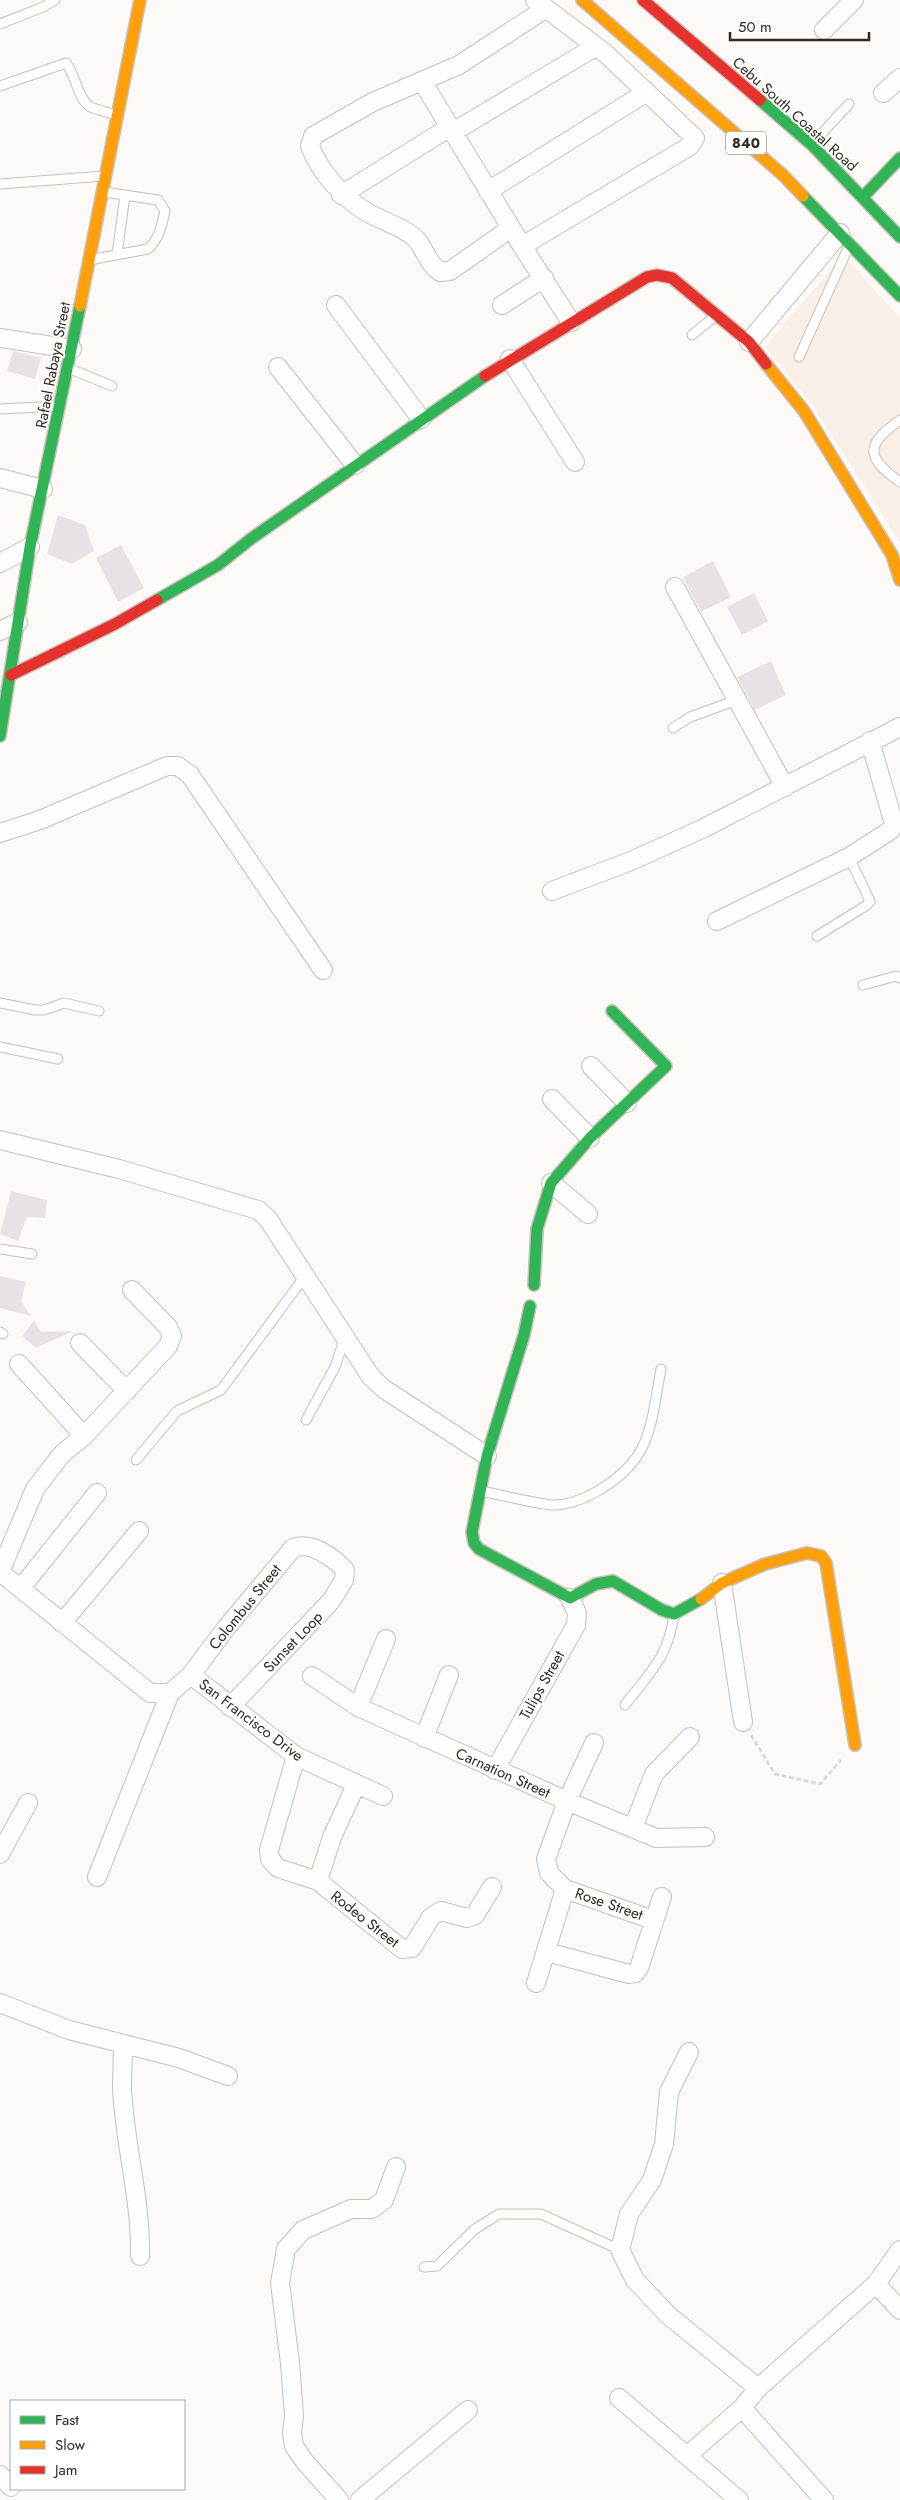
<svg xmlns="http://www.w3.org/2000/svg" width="900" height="2500" viewBox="0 0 900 2500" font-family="Jost,sans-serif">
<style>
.built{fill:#f9efe7}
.building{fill:#e8e2e6}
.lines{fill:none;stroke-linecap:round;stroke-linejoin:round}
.lane-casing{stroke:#c7c0ba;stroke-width:11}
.street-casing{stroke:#c7c0ba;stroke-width:20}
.fast-casing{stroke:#c7c0ba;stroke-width:14}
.slow-casing{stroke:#c7c0ba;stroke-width:14}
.jam-casing{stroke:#c7c0ba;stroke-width:14}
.path{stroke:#dddbda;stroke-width:3;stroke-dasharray:5 2.5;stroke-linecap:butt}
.lane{stroke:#fffefe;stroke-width:9}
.street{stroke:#fffefe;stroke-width:18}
.fast{stroke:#30b455;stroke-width:11}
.slow{stroke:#ff9f0a;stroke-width:11}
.jam{stroke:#e5322d;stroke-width:11}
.labels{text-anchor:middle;stroke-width:4;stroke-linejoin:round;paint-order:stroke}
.shield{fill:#fff;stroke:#716862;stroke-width:1}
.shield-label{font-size:14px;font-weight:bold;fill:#34281f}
.street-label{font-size:15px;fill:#34281f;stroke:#fff}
</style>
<rect width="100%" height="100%" fill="#fcf9f7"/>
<path class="built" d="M 843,255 L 900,318 L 900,542 L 811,403 L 765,347 Z"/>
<path class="building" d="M 13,351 L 41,358 L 35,379 L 7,371 Z
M 58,515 L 85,525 L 94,551 L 72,564 L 47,554 Z
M 121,545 L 144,588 L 118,602 L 96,558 Z
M 713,561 L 731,597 L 701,612 L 683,577 Z
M 754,593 L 768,621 L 742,635 L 727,607 Z
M 771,661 L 786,695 L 755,710 L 737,677 Z
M 11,1191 L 47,1200 L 45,1218 L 27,1217 L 18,1241 L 0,1234 Z
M 0,1276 L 26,1282 L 21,1301 L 31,1316 L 0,1308 Z
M 34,1321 L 41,1332 L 73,1331 L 36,1348 L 22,1336 Z"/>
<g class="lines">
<g class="lane-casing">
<path id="lane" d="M 0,24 L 43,7 L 55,0
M 0,86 L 66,63 C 76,75 77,97 89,106 C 96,110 108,112 116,115
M 813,143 L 849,104
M 0,184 L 104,176
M 117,255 L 125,195
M 89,260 L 148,249 C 159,239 162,225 165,211 L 158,200 L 104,192
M 692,335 L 715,316
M 799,357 L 848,248
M 68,368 L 112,386
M 0,409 L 58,406
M 900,420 C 865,445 865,457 900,482
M 673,728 L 690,717 L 737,700
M 817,936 L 867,905 L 870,901 L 849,857
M 863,985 L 896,976 L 900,978
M 0,1003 L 35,1010 L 44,1010 L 64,1003 L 99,1011
M 0,1047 L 58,1059
M 0,1249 L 32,1254
M 0,1332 L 3,1334
M 306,1420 L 335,1367 L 345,1337
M 136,1460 L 177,1411 L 221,1390 L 305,1276
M 480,1491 C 503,1495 527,1502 551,1505 C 567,1506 581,1500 594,1493 C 652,1461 650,1428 661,1369
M 625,1705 C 650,1672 668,1658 674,1615
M 424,2267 L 437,2266 L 475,2229 L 499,2214 L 541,2214 L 620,2250"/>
</g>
<g class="street-casing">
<path id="street" d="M 824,30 L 854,0
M 422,81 L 522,246 L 571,322
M 883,93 L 900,78
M 453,132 L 595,47
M 488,191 L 647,92
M 341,195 L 450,127
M 511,228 L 450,271 L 440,272 C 426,262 426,249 415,238 C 403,227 385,222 370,214 C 345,200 320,173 310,146 L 313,136 L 373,102 L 459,65 L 545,9
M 522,246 L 690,146 L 695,138 L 605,53 L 535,0
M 336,305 L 421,419
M 502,305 L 544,278
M 0,338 L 72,349
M 749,342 L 840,233
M 510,359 L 575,462
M 278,367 L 355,465
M 0,478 L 43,489
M 0,563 L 30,547
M 675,587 L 785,787
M 0,631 L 18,622
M 0,833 L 40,820 L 167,766 L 178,766 L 190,775 L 323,970
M 552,891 L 631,861 L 704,828 L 900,727
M 717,921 L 849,857 L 891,830 L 894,824 L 892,817 L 870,741
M 591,1066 L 627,1103
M 552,1099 L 590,1138
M 0,1140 L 119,1169 L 258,1210 L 268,1219 L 371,1377 L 384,1389 L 487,1456
M 551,1183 L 588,1214
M 80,1343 L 127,1391
M 19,1364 L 84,1436
M 0,1572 L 150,1693 L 170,1693 L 191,1675 L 296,1756 L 383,1796
M 0,1572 L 35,1489 L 62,1454 L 84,1436 L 168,1346 L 172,1336 L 168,1327 L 132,1290
M 722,1583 L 743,1722
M 21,1588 L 97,1493
M 62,1623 L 139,1531
M 191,1675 L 226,1628 L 293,1548 C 311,1541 333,1557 345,1570 L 344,1580 L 331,1601 L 230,1707
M 312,1676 L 358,1707 L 567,1801 L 656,1838 L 705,1837
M 358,1707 L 386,1639
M 424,1738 L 449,1675
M 594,1743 L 567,1801 L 546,1859 L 549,1873 L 565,1889 L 653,1920
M 296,1756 L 269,1850 L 270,1859 L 278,1868 L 318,1881 L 402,1949 L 412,1948 L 431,1917 L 441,1911 L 467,1918 L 475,1915 L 492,1887
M 495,1770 L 576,1625 L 577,1613 L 570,1598
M 633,1828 L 654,1774 L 690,1737
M 0,1854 L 28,1803
M 97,1877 L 170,1693
M 318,1881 L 332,1837 L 356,1785
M 547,1952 L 629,1974 L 635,1973 L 639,1968 L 662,1897
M 536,1983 L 565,1889
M 0,2003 L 69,2030 L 179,2058 L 228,2076
M 123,2044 C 123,2059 122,2074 122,2089 C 125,2147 141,2198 140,2256
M 689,2052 L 669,2092 L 664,2144 L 652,2180 L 629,2214 L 620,2250 L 635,2280 L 668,2315 L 758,2388
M 876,2284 L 900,2310
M 619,2398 L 739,2500
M 742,2408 L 824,2500
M 688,2455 L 742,2408 L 758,2388 L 876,2284 L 900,2250
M 0,2475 L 11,2487
M 339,2500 L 305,2462 L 294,2446 L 292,2433 L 294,2416 L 290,2363 L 280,2283 L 286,2249 L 303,2230 L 351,2209 L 372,2209 L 384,2200 L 396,2167
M 360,2500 L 468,2410"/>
</g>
<g class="fast-casing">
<path id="fast" d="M 760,100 L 812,145 L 900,237
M 803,196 L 900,296
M 863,197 L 900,158
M 157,600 L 218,565 L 252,538 L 485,376
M 0,736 L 30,547 L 80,306
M 534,1285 L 537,1229 L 551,1183 L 590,1138 L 666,1066 L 612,1011
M 530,1306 L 524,1335 L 487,1456 L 472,1532 L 474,1543 L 479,1549 L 570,1598 L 596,1584 L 613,1581 L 662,1610 L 674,1614 L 701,1599"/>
</g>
<g class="slow-casing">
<path id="slow" d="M 582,0 L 784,176 L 803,196
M 80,306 L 140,0
M 766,364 L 804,411 L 892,555 L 900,580
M 701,1599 L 722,1583 L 765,1564 L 807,1553 L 821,1556 L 826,1563 L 855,1745"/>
</g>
<g class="jam-casing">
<path id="jam" d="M 643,0 L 760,100
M 485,376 L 647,277 L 657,275 L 672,278 L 749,342 L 766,364
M 11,675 L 115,624 L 157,600"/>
</g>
<path class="path" d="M 751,1735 L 775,1774 L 820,1784 L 841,1760"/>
<use href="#lane" class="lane"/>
<use href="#street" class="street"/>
<use href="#fast" class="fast"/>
<use href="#slow" class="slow"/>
<use href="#jam" class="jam"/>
</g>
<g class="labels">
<rect class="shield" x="726" y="131.5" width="40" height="23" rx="4"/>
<g class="shield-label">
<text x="746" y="148">840</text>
</g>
<g class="street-label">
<text transform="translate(795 114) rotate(42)" y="5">Cebu South Coastal Road</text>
<text transform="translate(53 365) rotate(-79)" y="5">Rafael Rabaya Street</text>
<text transform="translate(245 1607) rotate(-51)" y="5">Colombus Street</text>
<text transform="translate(293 1642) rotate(-46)" y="5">Sunset Loop</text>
<text transform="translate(542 1685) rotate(-61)" y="5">Tulips Street</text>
<text transform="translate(251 1720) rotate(37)" y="5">San Francisco Drive</text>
<text transform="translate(503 1773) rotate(24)" y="5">Carnation Street</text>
<text transform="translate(609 1904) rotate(19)" y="5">Rose Street</text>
<text transform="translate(365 1919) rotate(38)" y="5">Rodeo Street</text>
</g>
</g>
<rect x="10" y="2400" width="175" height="90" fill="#ffffff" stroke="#aea9a5"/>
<rect x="20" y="2416" width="25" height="8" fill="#30b455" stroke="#aea9a5"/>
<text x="55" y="2425" font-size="15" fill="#34281f">Fast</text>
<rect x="20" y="2441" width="25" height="8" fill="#ff9f0a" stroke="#aea9a5"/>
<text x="55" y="2450" font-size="15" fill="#34281f">Slow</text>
<rect x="20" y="2466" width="25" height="8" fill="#e5322d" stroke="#aea9a5"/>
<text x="55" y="2475" font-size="15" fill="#34281f">Jam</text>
<path d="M730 32v8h139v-8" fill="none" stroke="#34281f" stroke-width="2.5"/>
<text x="738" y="32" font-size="15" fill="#34281f" stroke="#ffffff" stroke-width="4" paint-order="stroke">50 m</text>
</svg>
